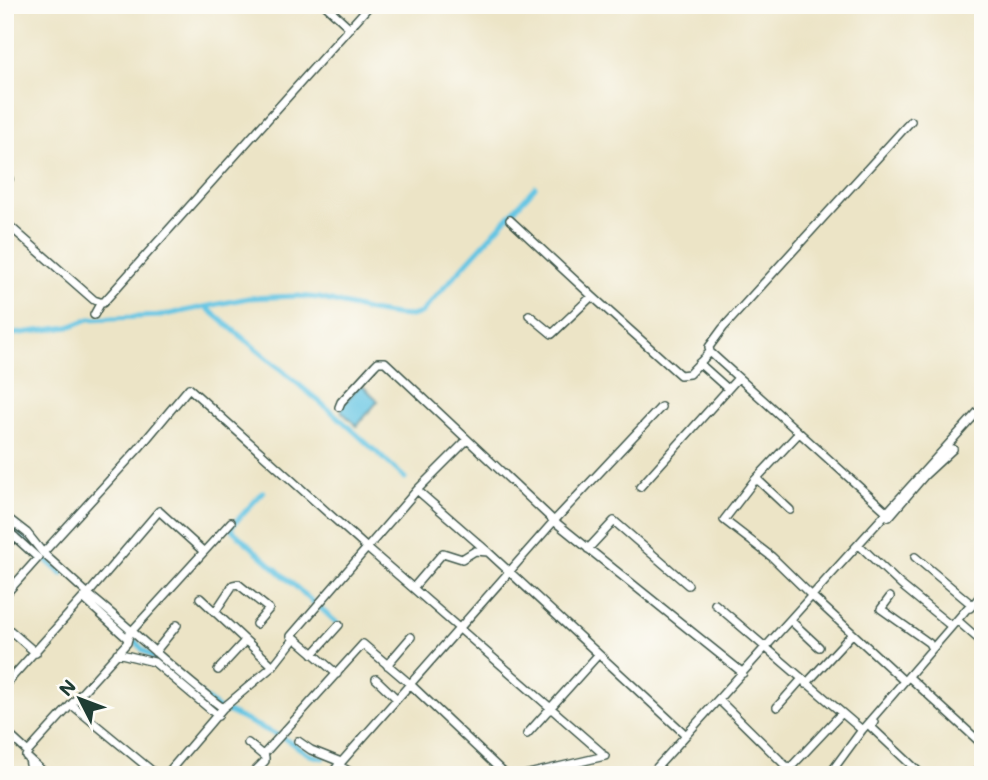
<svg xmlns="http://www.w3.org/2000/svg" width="988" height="780" viewBox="0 0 988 780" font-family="Mali,sans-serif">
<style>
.water{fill:#64c5e3;stroke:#42818c;stroke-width:2}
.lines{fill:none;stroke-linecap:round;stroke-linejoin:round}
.canal{stroke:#64c5e3;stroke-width:5}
.minor-casing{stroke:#3e564a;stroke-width:10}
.minor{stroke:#fff;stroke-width:7}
</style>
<rect width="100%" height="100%" fill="#fdfcf7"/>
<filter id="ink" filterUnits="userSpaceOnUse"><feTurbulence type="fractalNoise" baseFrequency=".0143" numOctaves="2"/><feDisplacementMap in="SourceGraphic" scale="14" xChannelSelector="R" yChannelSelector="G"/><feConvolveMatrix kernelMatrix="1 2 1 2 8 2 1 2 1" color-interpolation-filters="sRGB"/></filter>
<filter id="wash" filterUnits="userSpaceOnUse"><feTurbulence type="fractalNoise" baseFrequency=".00686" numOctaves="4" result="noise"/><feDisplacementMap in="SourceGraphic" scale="28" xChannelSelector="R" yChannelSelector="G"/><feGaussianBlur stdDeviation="1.57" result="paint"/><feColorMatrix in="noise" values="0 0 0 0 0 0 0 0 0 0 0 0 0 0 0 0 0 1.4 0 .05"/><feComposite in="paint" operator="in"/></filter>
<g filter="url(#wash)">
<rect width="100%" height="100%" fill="#ece4c6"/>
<path class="water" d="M 359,386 L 363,386 L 378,401 L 357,426 L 342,412 L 341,407 Z"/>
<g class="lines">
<path class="canal" d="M 207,308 L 339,418 L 405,478
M 5,335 L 69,327 L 89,319 L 160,316 L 248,298 L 297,296 L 319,298 L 370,311 L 395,315 L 411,316 L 421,313 L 535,187
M 263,492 L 230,528 L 315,604
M 8,524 C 27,540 43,559 62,574
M 95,604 L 126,631
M 319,607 L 337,623
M 132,637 L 142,649 L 219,709
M 224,710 L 277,735
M 280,736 L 310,755 L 323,758"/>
</g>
</g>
<g filter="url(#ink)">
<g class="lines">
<g class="minor-casing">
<path id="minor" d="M 325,5 L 350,28
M 5,171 L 9,179 L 5,183
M 510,220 L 592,296
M 5,222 L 94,300 L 103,303 L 370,5
M 94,315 L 100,304
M 529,315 L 552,334 L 592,296 L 680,375 L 689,374 L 710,352
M 699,363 L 728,389
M 339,407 L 341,402 L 375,365 L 378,362 L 385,362 L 554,521 L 743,673
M 799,433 L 754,481 L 724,520 L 772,557 L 812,596 L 904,681
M 754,481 L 759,481 L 790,510
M 640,487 L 738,378
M 417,490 L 488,552 L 686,735
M 887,512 L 721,362 L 710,352 L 709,347 L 723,328 L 911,121
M 5,516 L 27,533 L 43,553 L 139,448 L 189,388 L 367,548 L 417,490 L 467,440
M 889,517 L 925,475 L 953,449
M 5,528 L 38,558 L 5,595
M 859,545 L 901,585 L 951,626
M 5,547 L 15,537
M 588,549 L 614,521 L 688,585
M 203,551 L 159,511 L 88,594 C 134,631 176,673 223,708
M 43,553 L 88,594
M 413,588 L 443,553 L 462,559 L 475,551 L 488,552
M 890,597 L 881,609 L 929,643 L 932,649
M 200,598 L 273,666
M 715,604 L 862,730 L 971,604 L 915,557
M 970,608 L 983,593
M 215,612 L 233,585 L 238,584 L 269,609 L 256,624
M 790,620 L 819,647
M 958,621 L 983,643
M 5,626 L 36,653
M 295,638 L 337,674
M 155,652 L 177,625
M 117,653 L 154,662 L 218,716
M 313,654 L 339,625
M 387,665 L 411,637
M 218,670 L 245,641
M 910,678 L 983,745
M 376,679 L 397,699
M 806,684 L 852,634
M 5,685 L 83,598 L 128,639
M 719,700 L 786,766 L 791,767 L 841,714
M 72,705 L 157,775
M 777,707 L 801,680
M 874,722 L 871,727 L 922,775
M 5,731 L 28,752 L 127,643 L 129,634 L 231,522
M 527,734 L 598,655
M 298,741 L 311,750 L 341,762
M 248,743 L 265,757 L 265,761 L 251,775
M 28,752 L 26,756 L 28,758 L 47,775
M 263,755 L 363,644 L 410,684 L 506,775
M 29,759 L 32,775
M 338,765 L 356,775
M 166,775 L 223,708 L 273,666 L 295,638 L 291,636 L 367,548 L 601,752
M 330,775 L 554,521 L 661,407
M 524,775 L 605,756
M 650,775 L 983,406
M 829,775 L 862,730
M 974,775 L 983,766"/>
</g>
<use href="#minor" class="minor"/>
</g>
</g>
<rect width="988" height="780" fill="none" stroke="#fdfcf7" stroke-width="28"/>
<g transform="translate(80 699) rotate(312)" stroke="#fdfcf7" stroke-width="5" paint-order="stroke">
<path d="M0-5L12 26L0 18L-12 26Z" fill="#1f3d34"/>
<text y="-10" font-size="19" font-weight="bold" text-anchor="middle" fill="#1f3d34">N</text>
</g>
</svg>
